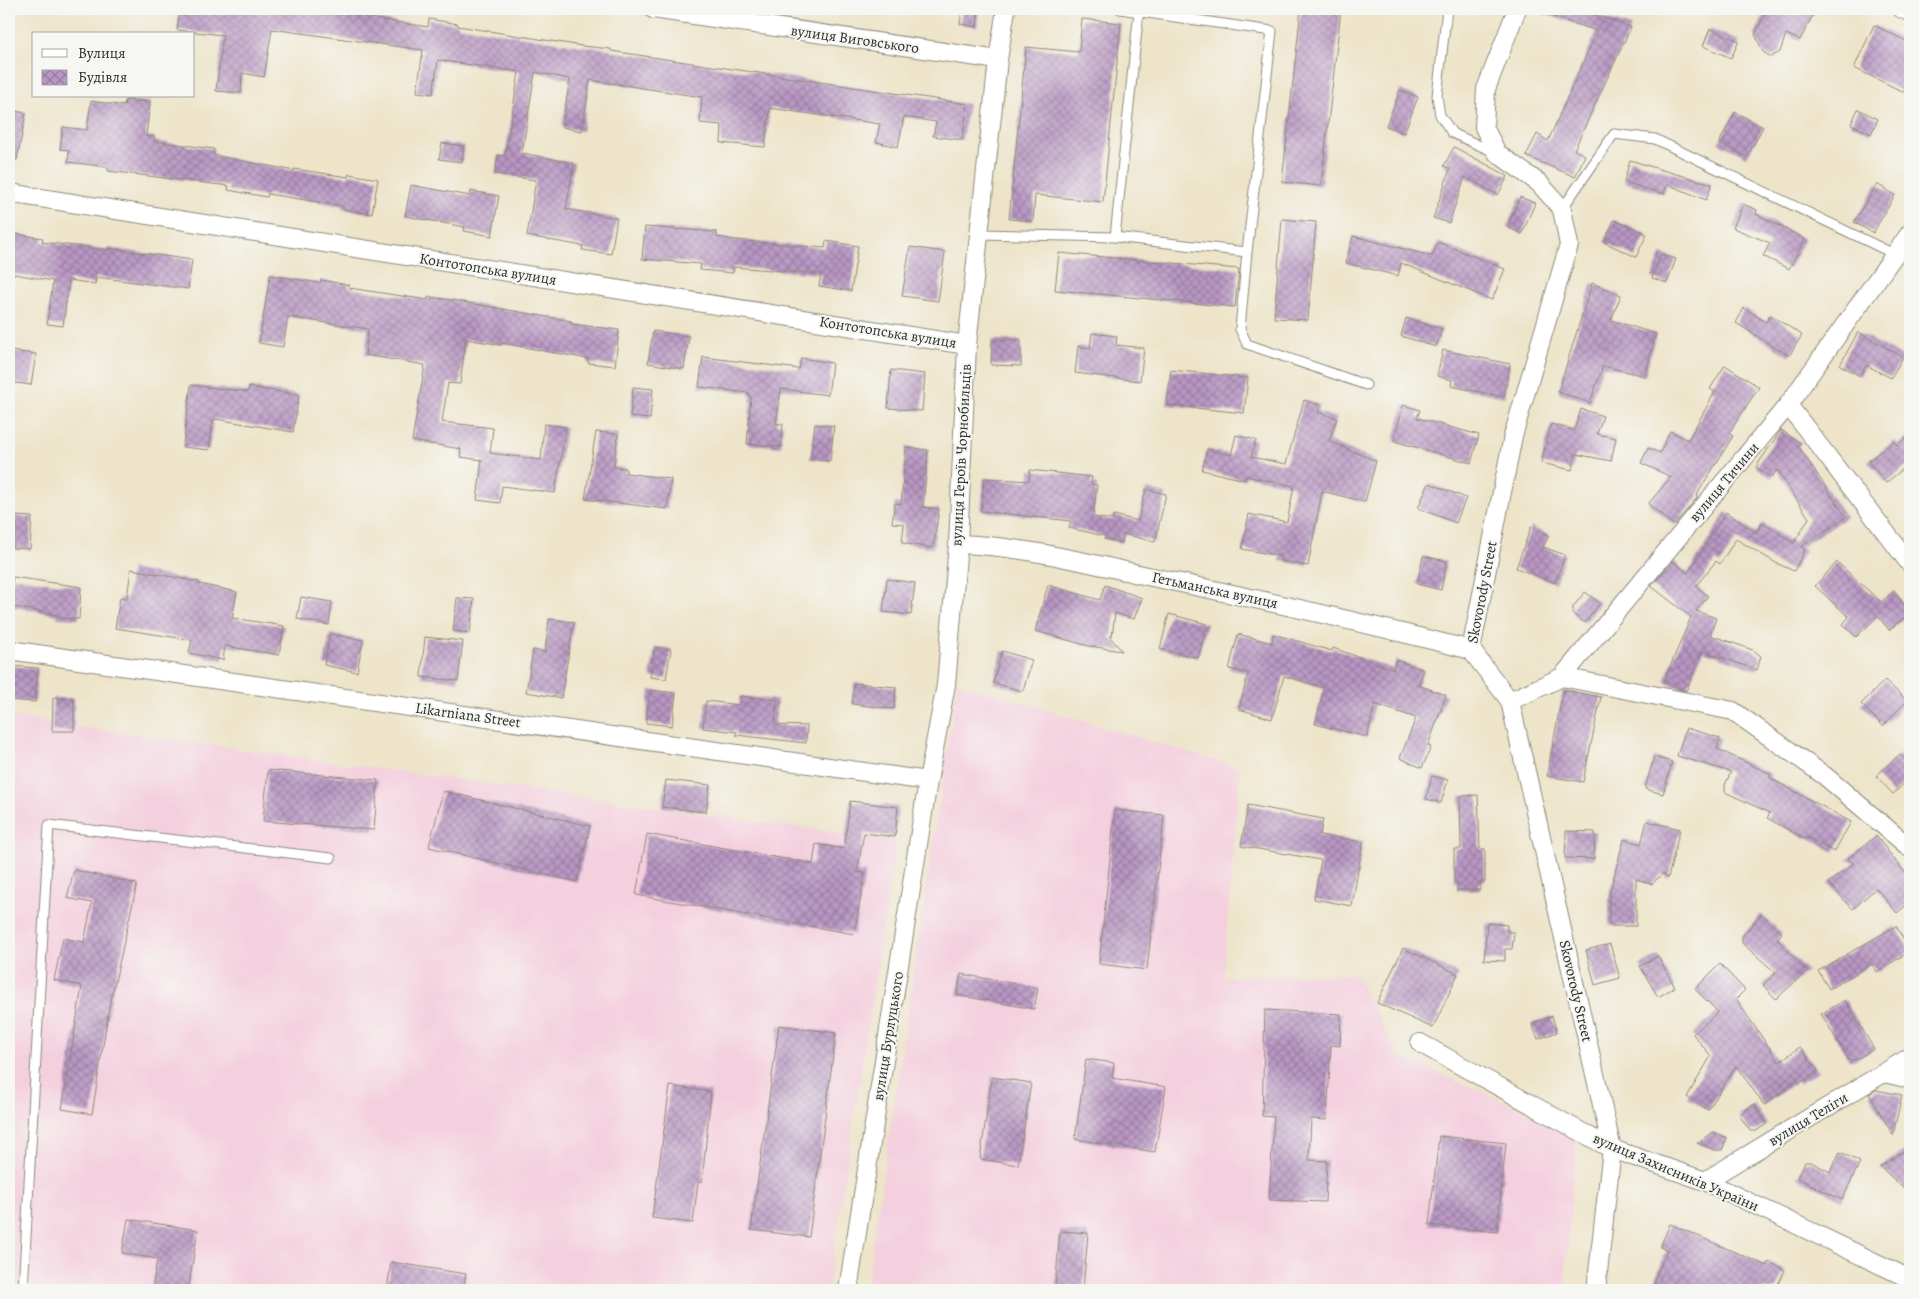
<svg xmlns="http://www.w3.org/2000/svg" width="1919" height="1299" viewBox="0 0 1919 1299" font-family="Alegreya,serif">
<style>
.built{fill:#f4cfde}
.building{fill:url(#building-cross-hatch)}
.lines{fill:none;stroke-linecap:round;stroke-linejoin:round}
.lane-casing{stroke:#8c887a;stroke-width:11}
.street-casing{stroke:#8c887a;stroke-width:20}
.lane{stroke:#fff;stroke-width:9}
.street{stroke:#fff;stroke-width:18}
.labels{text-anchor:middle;stroke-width:4;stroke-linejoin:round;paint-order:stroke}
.street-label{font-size:15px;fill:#2b2b2b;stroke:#f6f6f2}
</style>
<defs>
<pattern id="building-cross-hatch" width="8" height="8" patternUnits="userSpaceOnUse" patternTransform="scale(1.25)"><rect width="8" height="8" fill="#b997c4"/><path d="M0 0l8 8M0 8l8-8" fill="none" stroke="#977b9f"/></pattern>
</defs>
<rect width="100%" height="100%" fill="#f6f6f2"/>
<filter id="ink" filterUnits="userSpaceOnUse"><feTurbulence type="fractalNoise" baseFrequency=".02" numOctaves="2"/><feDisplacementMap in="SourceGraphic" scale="10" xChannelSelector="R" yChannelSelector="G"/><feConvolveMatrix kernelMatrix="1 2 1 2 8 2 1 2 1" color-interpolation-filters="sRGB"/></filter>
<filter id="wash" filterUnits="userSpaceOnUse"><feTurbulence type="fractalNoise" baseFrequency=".0096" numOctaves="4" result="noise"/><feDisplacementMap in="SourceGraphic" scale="20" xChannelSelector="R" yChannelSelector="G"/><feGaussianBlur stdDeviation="1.12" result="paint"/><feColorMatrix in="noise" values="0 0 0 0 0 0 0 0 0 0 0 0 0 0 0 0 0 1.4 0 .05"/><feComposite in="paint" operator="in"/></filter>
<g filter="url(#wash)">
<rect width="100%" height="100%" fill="#ede4c9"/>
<path class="built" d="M 957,683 L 1240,768 L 1223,977 L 1355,974 L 1399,1056 L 1577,1133 L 1564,1290 L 866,1290 Z
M 9,717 L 896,841 L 828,1290 L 9,1290 Z"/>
<g id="blocks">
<path class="building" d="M 180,9 L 364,9 L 363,17 L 428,27 L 429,19 L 458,24 L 458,26 L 582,46 L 611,49 L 611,51 L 968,104 L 962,140 L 933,136 L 936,122 L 904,117 L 898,147 L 876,142 L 880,124 L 770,108 L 765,147 L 721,143 L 722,125 L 700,123 L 702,97 L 590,80 L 582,131 L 562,127 L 570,79 L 535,72 L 522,153 L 574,163 L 566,209 L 617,218 L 611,254 L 582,250 L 583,246 L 527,236 L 536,180 L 495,174 L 498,155 L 505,156 L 519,72 L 438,60 L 433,94 L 417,92 L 423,50 L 272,29 L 264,77 L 242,73 L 241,93 L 216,91 L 223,35 L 177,30 Z
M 962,9 L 979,9 L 977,27 L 960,24 Z
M 1301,9 L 1341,9 L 1321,186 L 1282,182 Z
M 1539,9 L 1578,9 L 1631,27 L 1574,150 L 1585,155 L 1575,177 L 1526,156 L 1537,134 L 1548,141 L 1597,31 L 1538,12 Z
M 1767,9 L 1816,9 L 1800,40 L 1786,34 L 1780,52 L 1771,57 L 1763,52 L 1755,34 Z
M 1082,19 L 1121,23 L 1103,202 L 1035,195 L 1033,221 L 1009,219 L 1026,47 L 1079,52 Z
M 1874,25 L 1910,43 L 1910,95 L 1854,68 Z
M 1710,29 L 1739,41 L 1731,58 L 1703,46 Z
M 1400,90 L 1418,97 L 1404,133 L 1386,126 Z
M 125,100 L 150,102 L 146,136 L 155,137 L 154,141 L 214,149 L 213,155 L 294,171 L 294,169 L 348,177 L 349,174 L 378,179 L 372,214 L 343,209 L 343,206 L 268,194 L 267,197 L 228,190 L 229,186 L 108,171 L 108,167 L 68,162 L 69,150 L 60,149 L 63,127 L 87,130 L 91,101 L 124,106 Z
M 1858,109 L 1878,119 L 1871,134 L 1851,124 Z
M 9,110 L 26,113 L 17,160 L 9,159 Z
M 1735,112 L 1763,127 L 1747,157 L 1719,143 Z
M 442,143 L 464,146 L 462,162 L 439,159 Z
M 1454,147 L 1508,176 L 1498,195 L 1465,177 L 1449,223 L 1433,218 L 1450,169 L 1444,166 Z
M 1630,160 L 1662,170 L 1712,184 L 1706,200 L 1667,184 L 1664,194 L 1624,182 Z
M 1877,184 L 1895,195 L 1873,233 L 1854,222 Z
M 411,185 L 470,196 L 471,191 L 499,196 L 492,236 L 464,231 L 465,227 L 405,216 Z
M 1520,197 L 1535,203 L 1522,234 L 1507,227 Z
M 1743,204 L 1757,210 L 1756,214 L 1805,239 L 1789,269 L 1763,256 L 1770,243 L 1733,228 Z
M 1282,219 L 1316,222 L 1308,320 L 1274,318 Z
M 1614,220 L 1647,234 L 1636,257 L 1604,242 Z
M 645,227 L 717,232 L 717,237 L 736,240 L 825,248 L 826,241 L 858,246 L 851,291 L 819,286 L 821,274 L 733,267 L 733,273 L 700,270 L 701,264 L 642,259 Z
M 9,233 L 43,238 L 42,242 L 108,250 L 108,248 L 192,260 L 188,289 L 96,277 L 95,284 L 69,280 L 63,326 L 47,324 L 53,281 L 9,273 Z
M 1353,236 L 1432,256 L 1438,242 L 1505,269 L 1492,300 L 1401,263 L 1398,276 L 1346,263 Z
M 910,247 L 945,252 L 938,301 L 902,296 Z
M 1059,253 L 1239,269 L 1235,307 L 1055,290 Z
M 1661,254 L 1676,259 L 1667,283 L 1652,278 Z
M 270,275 L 320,283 L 321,280 L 349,285 L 349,288 L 428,300 L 428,297 L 452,300 L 571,321 L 571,324 L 619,330 L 615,366 L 588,363 L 588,359 L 502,343 L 502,345 L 466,339 L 460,384 L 448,383 L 442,422 L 493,428 L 490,453 L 541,460 L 544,424 L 566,427 L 555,493 L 502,486 L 500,503 L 477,500 L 482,460 L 460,457 L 461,449 L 412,441 L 425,365 L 365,355 L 368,329 L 288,317 L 283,347 L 259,343 Z
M 1592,283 L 1621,295 L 1611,320 L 1656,334 L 1645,376 L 1603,366 L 1590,403 L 1558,392 Z
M 1744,308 L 1766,322 L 1770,315 L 1802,335 L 1789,356 L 1736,323 Z
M 1406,318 L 1442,329 L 1436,347 L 1401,336 Z
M 653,331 L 689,336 L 684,369 L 648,363 Z
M 1858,332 L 1903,357 L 1891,378 L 1866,365 L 1860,376 L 1840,365 Z
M 1092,333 L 1117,336 L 1116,345 L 1144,348 L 1140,381 L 1075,373 L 1078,346 L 1090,348 Z
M 992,340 L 1021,340 L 1021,366 L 991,365 Z
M 1443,350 L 1510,364 L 1504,397 L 1451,386 L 1452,380 L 1437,376 Z
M 9,351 L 36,354 L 31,385 L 9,382 Z
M 703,357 L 799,369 L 801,358 L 832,363 L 828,395 L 781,389 L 776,424 L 783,424 L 781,447 L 747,444 L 751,397 L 749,396 L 749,393 L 699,387 Z
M 1725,365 L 1759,387 L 1729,433 L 1733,436 L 1698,493 L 1697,498 L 1674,525 L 1648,504 L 1671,477 L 1641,463 L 1648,448 L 1660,453 L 1670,431 L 1688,440 L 1715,392 L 1710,389 Z
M 891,370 L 925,374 L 922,411 L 888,408 Z
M 1171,370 L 1248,378 L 1244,413 L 1167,405 Z
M 191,385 L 248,392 L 249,387 L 299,395 L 293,432 L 216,419 L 213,421 L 209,450 L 183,447 Z
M 633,387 L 653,389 L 650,419 L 630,417 Z
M 1304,400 L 1320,405 L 1318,412 L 1337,418 L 1329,441 L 1376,461 L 1365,502 L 1322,491 L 1308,566 L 1280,561 L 1280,556 L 1242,549 L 1249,514 L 1287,522 L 1294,486 L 1246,476 L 1245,480 L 1202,470 L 1207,449 L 1231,455 L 1236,435 L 1256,440 L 1251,457 L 1286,464 Z
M 1403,405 L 1420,410 L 1417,418 L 1479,435 L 1471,463 L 1394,441 Z
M 1581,409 L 1603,416 L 1597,434 L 1616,438 L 1611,461 L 1576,454 L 1572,470 L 1541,463 L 1551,424 L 1574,430 Z
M 815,424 L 834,426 L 830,461 L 810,459 Z
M 1781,430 L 1801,443 L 1798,446 L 1846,517 L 1801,547 L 1805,550 L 1794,571 L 1776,563 L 1736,539 L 1720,564 L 1716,561 L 1696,586 L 1708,596 L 1696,611 L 1716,618 L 1710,635 L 1753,650 L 1761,656 L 1757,670 L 1703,651 L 1686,691 L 1664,681 L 1691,617 L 1651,586 L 1673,561 L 1688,573 L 1726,512 L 1756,533 L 1762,523 L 1794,543 L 1809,518 L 1777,470 L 1771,478 L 1756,467 Z
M 596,432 L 618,434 L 614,467 L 626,468 L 626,473 L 671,479 L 667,509 L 585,499 Z
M 1910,435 L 1910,463 L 1886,483 L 1868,461 L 1894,441 L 1897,445 Z
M 906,447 L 928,450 L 923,507 L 939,509 L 933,548 L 902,543 L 904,524 L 892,523 L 895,503 L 901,504 Z
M 1030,470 L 1092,477 L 1091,484 L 1097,485 L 1093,517 L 1112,520 L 1114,515 L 1138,521 L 1146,489 L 1166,494 L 1155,542 L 1124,534 L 1122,543 L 1104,539 L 1105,536 L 1069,528 L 1071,521 L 981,511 L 984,478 L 1029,481 Z
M 1429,483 L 1466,498 L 1456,523 L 1418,508 Z
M 14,516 L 32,517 L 30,549 L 12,548 Z
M 1531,527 L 1549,535 L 1543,547 L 1565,555 L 1555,583 L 1516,568 Z
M 1423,556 L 1447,561 L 1441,590 L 1417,584 Z
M 1837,562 L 1881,602 L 1894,591 L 1910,613 L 1889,630 L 1878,616 L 1856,637 L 1843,624 L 1849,617 L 1815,586 Z
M 131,569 L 199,582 L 199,584 L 237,592 L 232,618 L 284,626 L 279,655 L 225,646 L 223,660 L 189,653 L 192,640 L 115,628 L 120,597 L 127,598 Z
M 13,577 L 81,587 L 79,619 L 57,618 L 58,615 L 9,606 Z
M 887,579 L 915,583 L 911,615 L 883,612 Z
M 1048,585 L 1100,600 L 1105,585 L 1142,598 L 1134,619 L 1115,613 L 1112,636 L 1109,636 L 1122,651 L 1089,646 L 1035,631 Z
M 1585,592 L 1600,603 L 1585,623 L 1573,614 L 1573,607 Z
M 301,597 L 332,602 L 329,625 L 297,619 Z
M 457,598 L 474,599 L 470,633 L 453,631 Z
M 1169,614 L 1207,624 L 1198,658 L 1160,649 Z
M 549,619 L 574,622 L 561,698 L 526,692 L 533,650 L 545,652 Z
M 330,634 L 363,640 L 357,672 L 324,665 Z
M 1238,634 L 1272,643 L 1273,634 L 1332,651 L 1333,648 L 1393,669 L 1396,660 L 1424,670 L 1418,685 L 1446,695 L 1428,746 L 1431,747 L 1422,768 L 1400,758 L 1416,718 L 1375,704 L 1367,737 L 1315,724 L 1324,688 L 1284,676 L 1272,719 L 1239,709 L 1248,673 L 1229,669 Z
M 425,637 L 463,641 L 458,681 L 421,677 Z
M 655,647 L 671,649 L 666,679 L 650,677 Z
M 1002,651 L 1032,660 L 1023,691 L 993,683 Z
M 9,666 L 38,668 L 35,702 L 9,700 Z
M 1885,680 L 1907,701 L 1883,726 L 1861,704 Z
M 854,683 L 896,687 L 894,709 L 852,704 Z
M 650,690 L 676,693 L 672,726 L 646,723 Z
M 1563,690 L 1601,697 L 1583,782 L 1547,776 Z
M 740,696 L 777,700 L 775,725 L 807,726 L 806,743 L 736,735 L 737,732 L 703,728 L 706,701 L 739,705 Z
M 53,698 L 74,698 L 74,731 L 52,731 Z
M 1686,728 L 1720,738 L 1717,749 L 1771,774 L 1770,778 L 1851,822 L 1834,852 L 1807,837 L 1805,839 L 1767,818 L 1770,813 L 1725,792 L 1725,785 L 1731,772 L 1677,756 Z
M 1900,754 L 1910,765 L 1910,778 L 1893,794 L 1876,776 Z
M 1654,757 L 1672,762 L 1663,794 L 1645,789 Z
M 268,770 L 378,780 L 374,830 L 263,821 Z
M 1432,776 L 1448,780 L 1441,803 L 1426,799 Z
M 666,780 L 710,785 L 706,812 L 662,807 Z
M 443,791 L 590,826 L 577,882 L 429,847 Z
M 1478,795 L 1480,849 L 1485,849 L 1485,882 L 1480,882 L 1480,890 L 1457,890 L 1457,882 L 1454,882 L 1454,849 L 1461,849 L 1460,796 Z
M 850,801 L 898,807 L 895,837 L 864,833 L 857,872 L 865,873 L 854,934 L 636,895 L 647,834 L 813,864 L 816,844 L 844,849 Z
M 1248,805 L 1323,819 L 1320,835 L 1363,842 L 1352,906 L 1314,899 L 1321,860 L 1241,846 Z
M 1115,810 L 1164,815 L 1147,970 L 1099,964 Z
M 1647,821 L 1680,829 L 1668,878 L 1663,873 L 1652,884 L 1636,879 L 1636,926 L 1609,926 L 1609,895 L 1624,839 L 1641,844 Z
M 1566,831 L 1595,832 L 1594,859 L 1565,858 Z
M 1876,836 L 1910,879 L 1910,902 L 1897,913 L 1876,888 L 1853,909 L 1828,883 L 1854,863 L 1847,859 Z
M 74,870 L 137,884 L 109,1008 L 92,1114 L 62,1109 L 82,986 L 54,980 L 63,938 L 84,942 L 92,903 L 67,898 Z
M 1761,914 L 1782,933 L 1777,939 L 1807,971 L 1776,999 L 1763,985 L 1776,973 L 1742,943 L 1742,936 Z
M 1487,923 L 1507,925 L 1507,932 L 1514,932 L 1512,949 L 1505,949 L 1505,961 L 1484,960 Z
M 1896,926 L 1910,951 L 1877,972 L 1872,964 L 1829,989 L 1818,971 Z
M 1610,944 L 1620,978 L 1595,985 L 1586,950 Z
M 1403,948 L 1458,974 L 1433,1028 L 1377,1003 Z
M 1658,956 L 1675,987 L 1658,997 L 1640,966 Z
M 1720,964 L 1745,990 L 1736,999 L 1779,1062 L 1800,1047 L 1818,1071 L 1799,1084 L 1797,1081 L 1764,1105 L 1736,1066 L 1708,1110 L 1687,1097 L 1711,1056 L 1693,1034 L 1718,1012 L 1695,989 Z
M 961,974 L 1038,988 L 1034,1009 L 957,995 Z
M 1845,1000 L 1874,1049 L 1855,1060 L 1849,1060 L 1821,1014 Z
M 1265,1010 L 1341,1014 L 1340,1046 L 1331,1045 L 1327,1120 L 1311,1119 L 1309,1160 L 1327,1161 L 1325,1202 L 1269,1200 L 1274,1117 L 1262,1116 Z
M 1552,1016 L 1557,1032 L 1538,1039 L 1532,1024 Z
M 779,1025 L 836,1033 L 809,1237 L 751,1230 Z
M 1086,1059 L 1114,1063 L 1112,1078 L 1166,1087 L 1155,1152 L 1075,1139 Z
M 992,1077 L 1031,1083 L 1018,1165 L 980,1159 Z
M 670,1086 L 711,1092 L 702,1182 L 698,1182 L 693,1223 L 652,1218 Z
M 1876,1090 L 1902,1095 L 1893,1135 L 1869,1094 Z
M 1754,1104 L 1767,1124 L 1756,1131 L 1750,1131 L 1739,1115 Z
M 1713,1132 L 1727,1138 L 1722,1150 L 1715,1150 L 1697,1143 Z
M 1439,1136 L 1506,1143 L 1497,1232 L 1429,1225 Z
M 1910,1147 L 1910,1193 L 1880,1167 Z
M 1840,1152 L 1860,1162 L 1842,1200 L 1797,1178 L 1805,1162 L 1811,1162 L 1830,1172 Z
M 128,1219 L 198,1230 L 188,1290 L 152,1290 L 157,1259 L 122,1253 Z
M 1670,1224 L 1767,1266 L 1769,1262 L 1785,1270 L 1775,1290 L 1653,1290 L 1656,1276 L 1667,1250 L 1660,1247 Z
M 1060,1231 L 1088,1233 L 1083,1290 L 1055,1290 Z
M 391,1262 L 466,1274 L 463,1290 L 387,1290 Z"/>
</g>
</g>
<g filter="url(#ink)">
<use href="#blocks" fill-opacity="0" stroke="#8c887a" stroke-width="1"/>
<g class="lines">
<g class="lane-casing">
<path id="lane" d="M 1447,9 L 1437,96 L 1440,115 L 1452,133 L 1494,152
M 1562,209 L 1614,134 L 1655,139 L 1894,254
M 979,234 L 1115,237 L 1247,252 L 1272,31 L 1120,9
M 1115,237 L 1139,11
M 1247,252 L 1240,329 L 1247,344 L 1366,385
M 23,1290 L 49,825 L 331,858"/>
</g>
<g class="street-casing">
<path id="street" d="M 653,9 L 998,60
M 1517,9 L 1486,89 L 1484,127 L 1497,153 L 1539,183 L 1562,209 L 1569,245 L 1513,436 L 1471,650 L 1510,701 L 1612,1149 L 1596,1290
M 1902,9 L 1910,12
M 9,193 L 967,345
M 1788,405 L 1910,564
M 958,544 C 1023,546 1088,563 1152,577 C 1259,599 1365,623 1471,650
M 9,650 L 928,781
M 1562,677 L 1733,711 L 1825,776 L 1910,848
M 1510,701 L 1562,677 L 1788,405 L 1910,233
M 1420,1043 L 1612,1149 L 1705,1181 L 1910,1279
M 1884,1073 L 1910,1079
M 1705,1181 L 1910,1057
M 848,1290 L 928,781 L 946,685 L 958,544 L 967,345 L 998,60 L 1006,9"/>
</g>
<use href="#lane" class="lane"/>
<use href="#street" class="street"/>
</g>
</g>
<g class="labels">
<g class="street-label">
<text transform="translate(855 39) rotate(8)" y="5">вулиця Виговського</text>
<text transform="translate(488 269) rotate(9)" y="5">Контотопська вулиця</text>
<text transform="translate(888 332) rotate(9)" y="5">Контотопська вулиця</text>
<text transform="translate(961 455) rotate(-87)" y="5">вулиця Героїв Чорнобильців</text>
<text transform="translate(1724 482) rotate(-50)" y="5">вулиця Тичини</text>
<text transform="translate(1215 590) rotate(12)" y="5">Гетьманська вулиця</text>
<text transform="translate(1482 592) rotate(-79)" y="5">Skovorody Street</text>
<text transform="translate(468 715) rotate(8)" y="5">Likarniana Street</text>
<text transform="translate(1576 991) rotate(77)" y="5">Skovorody Street</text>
<text transform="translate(888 1036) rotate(-81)" y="5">вулиця Бурлуцького</text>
<text transform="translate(1808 1119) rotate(-31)" y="5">вулиця Теліги</text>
<text transform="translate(1676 1172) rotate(23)" y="5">вулиця Захисників України</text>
</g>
</g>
<rect width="1919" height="1299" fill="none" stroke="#f6f6f2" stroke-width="30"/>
<rect x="32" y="32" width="162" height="65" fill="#f6f6f2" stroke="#a5a5a2"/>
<rect x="42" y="49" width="25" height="8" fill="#ffffff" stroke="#a5a5a2"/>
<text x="78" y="58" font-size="15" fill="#2b2b2b">Вулиця</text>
<rect x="42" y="70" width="25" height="15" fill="url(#building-cross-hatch)" stroke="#a5a5a2"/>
<text x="78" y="82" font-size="15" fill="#2b2b2b">Будівля</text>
</svg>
